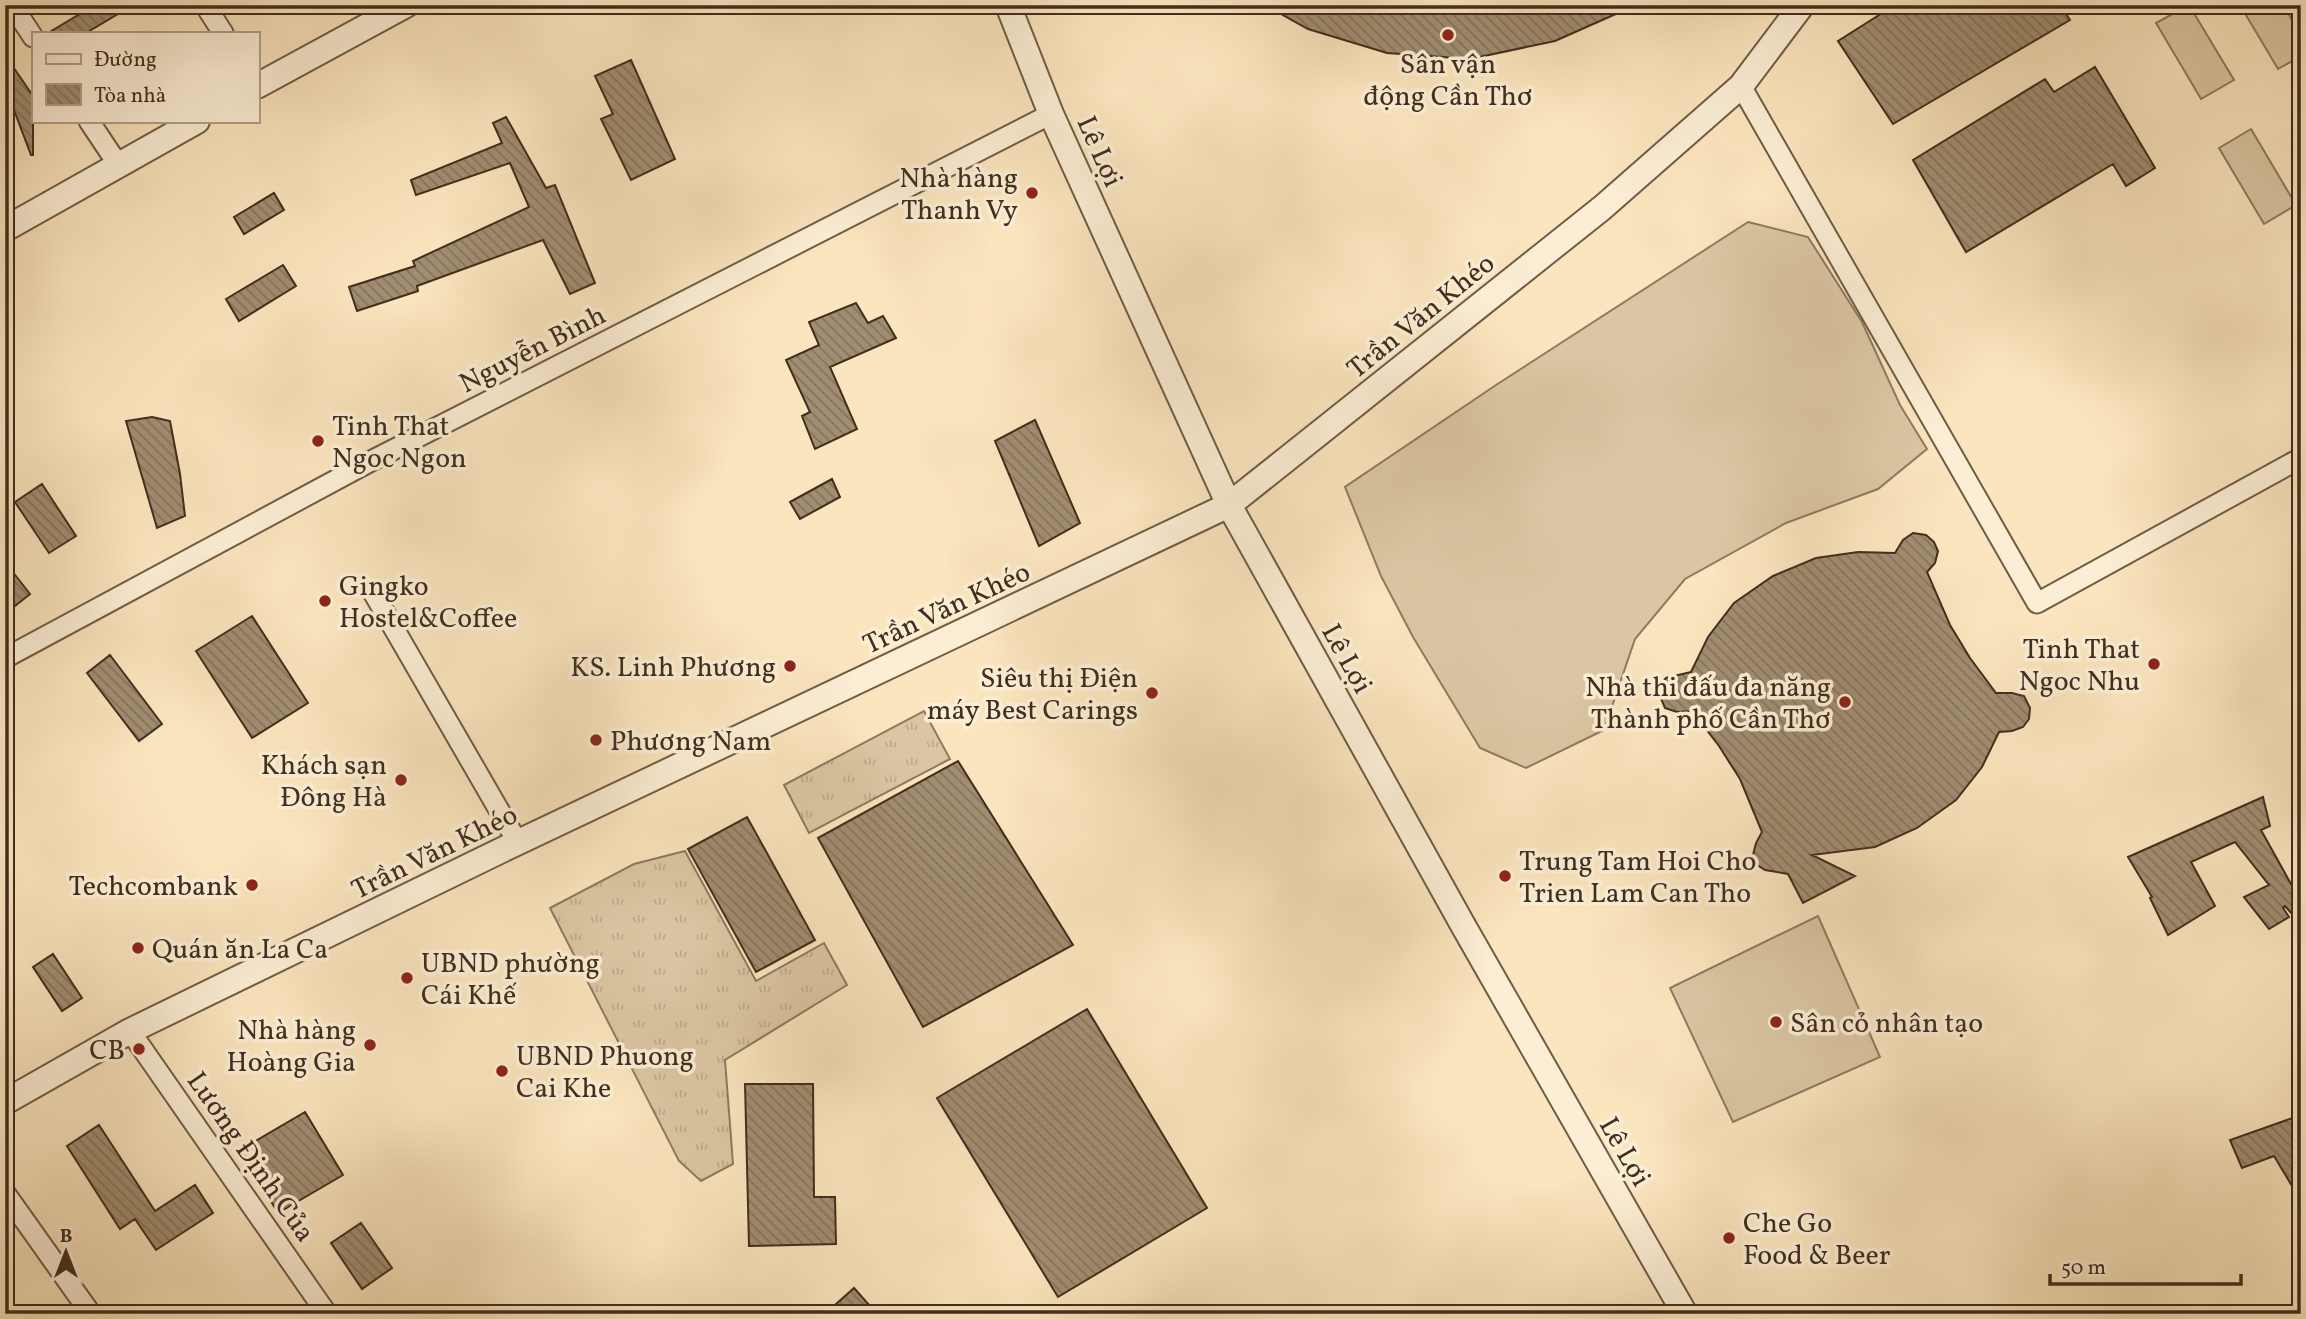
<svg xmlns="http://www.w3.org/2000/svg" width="2306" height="1319" viewBox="0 0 2306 1319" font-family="Vollkorn,serif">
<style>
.grass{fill:url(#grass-tufts);stroke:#8e7a60;stroke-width:2}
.garden{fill:#dbc6a3;stroke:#8e7a60;stroke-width:2}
.building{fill:url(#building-back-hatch);stroke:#402e1e;stroke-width:2}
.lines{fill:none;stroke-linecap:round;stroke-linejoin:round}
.minor-casing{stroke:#6f5c46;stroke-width:23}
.tertiary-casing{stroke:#6f5c46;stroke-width:28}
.minor{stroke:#fceed5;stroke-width:19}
.tertiary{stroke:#fceed5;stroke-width:24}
.poi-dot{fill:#8f2418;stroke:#fceed5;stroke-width:2.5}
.labels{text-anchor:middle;stroke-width:7;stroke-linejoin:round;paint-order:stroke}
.poi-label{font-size:28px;fill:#402e1e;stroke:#fceed5;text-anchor:end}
.street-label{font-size:28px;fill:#402e1e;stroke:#fceed5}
</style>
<defs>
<pattern id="grass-tufts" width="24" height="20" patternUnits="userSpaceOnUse" patternTransform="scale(1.75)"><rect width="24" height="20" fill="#dbc6a3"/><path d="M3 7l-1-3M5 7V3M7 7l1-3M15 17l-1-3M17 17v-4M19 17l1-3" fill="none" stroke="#bdaa8c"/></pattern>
<pattern id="building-back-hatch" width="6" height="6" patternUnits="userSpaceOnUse" patternTransform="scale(1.75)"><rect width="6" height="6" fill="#a18d71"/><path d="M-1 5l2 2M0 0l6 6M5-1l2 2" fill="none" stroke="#85745c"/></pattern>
</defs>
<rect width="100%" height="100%" fill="#fbe5be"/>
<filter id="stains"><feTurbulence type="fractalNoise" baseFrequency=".00286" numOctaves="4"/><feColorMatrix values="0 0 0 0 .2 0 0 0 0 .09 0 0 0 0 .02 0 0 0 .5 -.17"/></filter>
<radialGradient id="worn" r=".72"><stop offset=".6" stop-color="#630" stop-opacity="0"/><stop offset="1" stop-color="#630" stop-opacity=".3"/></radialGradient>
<path class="grass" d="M 924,711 L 950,759 L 809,833 L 784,785 Z
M 685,851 L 756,981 L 824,943 L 847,985 L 725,1060 L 733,1164 L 701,1181 L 679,1161 L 550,908 L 634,864 Z"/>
<path class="garden" d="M 2189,5 L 2234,80 L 2201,99 L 2156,23 Z
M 2240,5 L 2283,5 L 2301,35 L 2301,56 L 2278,69 Z
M 2251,129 L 2296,205 L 2264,224 L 2219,148 Z
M 1748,222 L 1808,237 L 1862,322 L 1900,405 L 1927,449 L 1878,489 L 1786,523 L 1685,579 L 1635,639 L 1604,730 L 1526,768 L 1480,748 L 1413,637 L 1381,576 L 1345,487 L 1496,385 Z
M 1818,916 L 1880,1057 L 1733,1122 L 1670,988 Z"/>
<path class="building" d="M 95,5 L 133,5 L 86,33 L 48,33 Z
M 1265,5 L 1636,5 L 1555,41 L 1470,59 L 1387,53 L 1308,29 Z
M 1895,5 L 2060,5 L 2070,20 L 1893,124 L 1838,41 Z
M 5,55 L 33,96 L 33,155 L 31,155 L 5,86 Z
M 631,60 L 675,159 L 631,180 L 601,119 L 613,114 L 595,76 Z
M 2095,67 L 2155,168 L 2126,186 L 2113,164 L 1966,252 L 1913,160 L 2045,79 L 2054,92 Z
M 506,117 L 546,188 L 555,185 L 595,283 L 570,294 L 543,240 L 417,286 L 418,291 L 357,311 L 349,287 L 415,266 L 413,261 L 529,207 L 510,163 L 416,195 L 411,180 L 502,143 L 493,123 Z
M 274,193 L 284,210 L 244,234 L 234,217 Z
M 283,265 L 296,286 L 239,321 L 226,299 Z
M 856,303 L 868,323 L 883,316 L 896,338 L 830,367 L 857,429 L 815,449 L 802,416 L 810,412 L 786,360 L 819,345 L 809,322 Z
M 152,417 L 170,421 L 180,474 L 185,516 L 157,528 L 126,421 Z
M 1035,420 L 1080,523 L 1039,546 L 995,441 Z
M 832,479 L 840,497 L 800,519 L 790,502 Z
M 42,484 L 76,536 L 49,553 L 15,502 Z
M 1913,533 L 1926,535 L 1934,542 L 1938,551 L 1935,563 L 1927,572 L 1950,625 L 1970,658 L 1996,693 L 2012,693 L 2024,696 L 2030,708 L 2029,719 L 2023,727 L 2012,731 L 1999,732 L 1982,767 L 1956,800 L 1917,828 L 1875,847 L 1812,855 L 1855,876 L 1803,903 L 1788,874 L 1765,870 L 1756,864 L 1753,855 L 1756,843 L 1762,832 L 1740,779 L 1719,746 L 1692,711 L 1677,712 L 1665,708 L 1660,696 L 1660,686 L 1666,678 L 1691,672 L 1708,637 L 1734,603 L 1773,576 L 1816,558 L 1858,552 L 1895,553 L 1903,540 Z
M 5,562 L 30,594 L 5,614 Z
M 252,616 L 308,703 L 252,738 L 196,651 Z
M 110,655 L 162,724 L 139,741 L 87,673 Z
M 958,761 L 1073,945 L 923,1027 L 818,838 Z
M 2263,797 L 2270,826 L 2261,830 L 2301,902 L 2301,924 L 2285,906 L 2283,908 L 2289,917 L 2269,929 L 2244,897 L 2269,885 L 2235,842 L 2191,862 L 2215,906 L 2168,935 L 2150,898 L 2152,897 L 2128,857 Z
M 747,817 L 815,940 L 756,972 L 688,849 Z
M 53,954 L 82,998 L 62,1011 L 33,967 Z
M 1087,1009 L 1207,1208 L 1058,1297 L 937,1098 Z
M 745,1084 L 813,1084 L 814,1197 L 835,1197 L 836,1244 L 749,1246 Z
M 305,1112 L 343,1175 L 278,1213 L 240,1150 Z
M 2301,1115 L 2301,1201 L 2274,1156 L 2242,1168 L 2230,1140 Z
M 99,1125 L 155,1211 L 195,1185 L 213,1213 L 156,1250 L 135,1219 L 120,1229 L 67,1146 Z
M 361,1223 L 392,1268 L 362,1289 L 331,1243 Z
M 854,1288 L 877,1314 L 825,1314 Z"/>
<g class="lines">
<g class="minor-casing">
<path id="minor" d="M 12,5 L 33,37
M 205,5 L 223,33
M 1741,86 L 2037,603 L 2301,458
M 89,121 L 119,166
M 374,594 L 518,843
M 5,658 L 373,460 L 1051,114
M 130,1031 L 327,1314
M 5,1193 L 91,1314"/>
</g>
<g class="tertiary-casing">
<path id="tertiary" d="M 1008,5 L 1051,114 L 1229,505 L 1464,927 L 1685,1314
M 257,86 L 406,5
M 5,229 L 197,121
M 5,1102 L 130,1031 L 506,848 L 1229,505 L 1602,208 L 1741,86 L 1802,5"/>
</g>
<use href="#minor" class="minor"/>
<use href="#tertiary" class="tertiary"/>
</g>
<g class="poi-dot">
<circle cx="1448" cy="35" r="7"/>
<circle cx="1032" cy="193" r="7"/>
<circle cx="318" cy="441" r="7"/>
<circle cx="325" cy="601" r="7"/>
<circle cx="2154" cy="664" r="7"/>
<circle cx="790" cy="666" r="7"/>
<circle cx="1152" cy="693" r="7"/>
<circle cx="1845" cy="702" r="7"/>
<circle cx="596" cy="740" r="7"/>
<circle cx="401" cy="780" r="7"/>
<circle cx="1505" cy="876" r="7"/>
<circle cx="252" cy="885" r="7"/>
<circle cx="138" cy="948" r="7"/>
<circle cx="407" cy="978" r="7"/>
<circle cx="1776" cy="1022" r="7"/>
<circle cx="370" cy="1045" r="7"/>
<circle cx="139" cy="1049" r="7"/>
<circle cx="502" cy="1071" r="7"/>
<circle cx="1729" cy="1238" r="7"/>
</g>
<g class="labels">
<g class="poi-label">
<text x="1448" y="73" text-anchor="middle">Sân vận<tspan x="1448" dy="32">động Cần Thơ</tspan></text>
<text x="1018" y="187">Nhà hàng<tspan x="1018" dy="32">Thanh Vy</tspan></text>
<text x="332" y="435" text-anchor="start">Tinh That<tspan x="332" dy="32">Ngoc Ngon</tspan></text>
<text x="339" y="595" text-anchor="start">Gingko<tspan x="339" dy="32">Hostel&amp;Coffee</tspan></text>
<text x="2140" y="658">Tinh That<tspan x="2140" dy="32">Ngoc Nhu</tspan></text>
<text x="776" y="676">KS. Linh Phương</text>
<text x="1138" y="687">Siêu thị Điện<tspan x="1138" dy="32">máy Best Carings</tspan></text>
<text x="1831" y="696">Nhà thi đấu đa năng<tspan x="1831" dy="32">Thành phố Cần Thơ</tspan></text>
<text x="610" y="750" text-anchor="start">Phương Nam</text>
<text x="387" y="774">Khách sạn<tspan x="387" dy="32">Đông Hà</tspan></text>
<text x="1519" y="870" text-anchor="start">Trung Tam Hoi Cho<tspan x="1519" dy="32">Trien Lam Can Tho</tspan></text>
<text x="238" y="895">Techcombank</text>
<text x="152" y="958" text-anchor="start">Quán ăn La Ca</text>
<text x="421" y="972" text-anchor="start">UBND phường<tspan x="421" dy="32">Cái Khế</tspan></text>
<text x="1790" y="1032" text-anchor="start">Sân cỏ nhân tạo</text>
<text x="356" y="1039">Nhà hàng<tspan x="356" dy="32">Hoàng Gia</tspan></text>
<text x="125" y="1059">CB</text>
<text x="516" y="1065" text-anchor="start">UBND Phuong<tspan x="516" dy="32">Cai Khe</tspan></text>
<text x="1743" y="1232" text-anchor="start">Che Go<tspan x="1743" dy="32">Food &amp; Beer</tspan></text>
</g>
<g class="street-label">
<text transform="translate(1101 151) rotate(66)" y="10">Lê Lợi</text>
<text transform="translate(1420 315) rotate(-39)" y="10">Trần Văn Khéo</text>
<text transform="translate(532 348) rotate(-27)" y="10">Nguyễn Bình</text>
<text transform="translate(946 607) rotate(-25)" y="10">Trần Văn Khéo</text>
<text transform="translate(1348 658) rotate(61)" y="10">Lê Lợi</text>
<text transform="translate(434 851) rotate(-26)" y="10">Trần Văn Khéo</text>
<text transform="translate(1626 1151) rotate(60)" y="10">Lê Lợi</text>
<text transform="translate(252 1156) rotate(55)" y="10">Lương Định Của</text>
</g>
</g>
<rect width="2306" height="1319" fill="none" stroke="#fbe5be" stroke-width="28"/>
<rect x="7" y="7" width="2292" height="1305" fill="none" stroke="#402e1e" stroke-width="3.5"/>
<rect x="14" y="14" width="2278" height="1291" fill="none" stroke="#402e1e" stroke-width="2"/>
<rect x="32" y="32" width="228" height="91" fill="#fceed5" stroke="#b1a18c" stroke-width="2"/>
<rect x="46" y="54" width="35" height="10" fill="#fceed5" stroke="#b1a18c" stroke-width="2"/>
<text x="94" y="66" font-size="21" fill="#402e1e">Đường</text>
<rect x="46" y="84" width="35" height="21" fill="url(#building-back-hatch)" stroke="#b1a18c" stroke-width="2"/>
<text x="94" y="102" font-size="21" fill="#402e1e">Tòa nhà</text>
<g transform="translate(66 1252)" stroke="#fceed5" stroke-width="5" paint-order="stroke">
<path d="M0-5L12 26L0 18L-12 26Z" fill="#402e1e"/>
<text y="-10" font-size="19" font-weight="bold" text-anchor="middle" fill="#402e1e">B</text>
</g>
<path d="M2050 1274v10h191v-10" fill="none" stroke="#402e1e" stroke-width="3.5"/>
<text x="2061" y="1274" font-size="21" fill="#402e1e" stroke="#fceed5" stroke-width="5" paint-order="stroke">50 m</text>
<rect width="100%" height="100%" filter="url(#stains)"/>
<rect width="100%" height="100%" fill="url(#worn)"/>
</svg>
